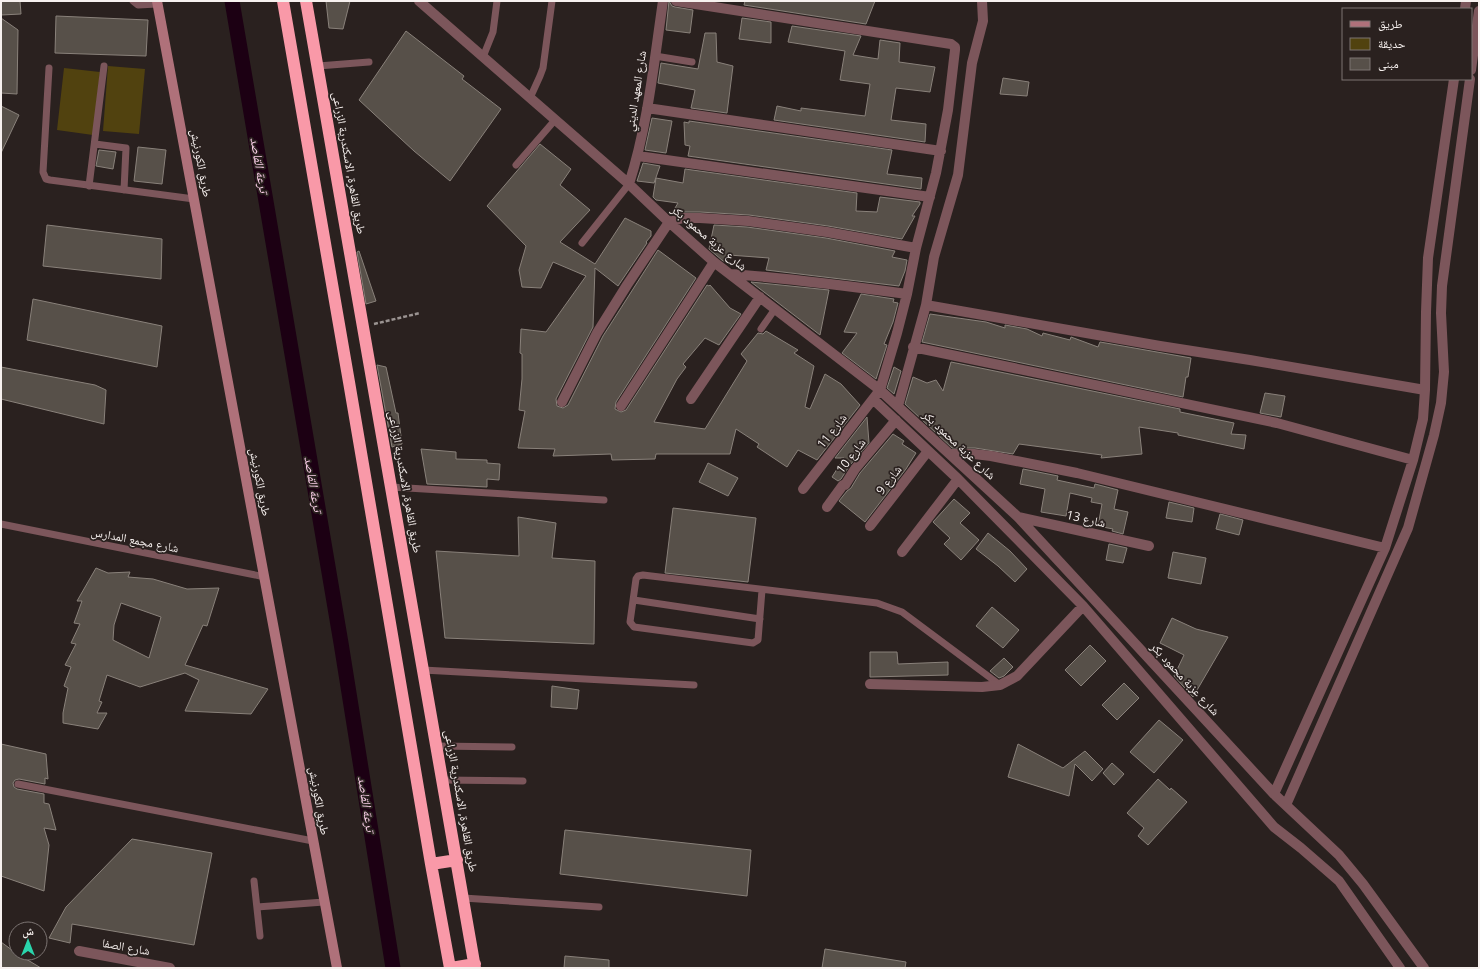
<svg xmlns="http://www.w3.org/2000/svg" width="1480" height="969" viewBox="0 0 1480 969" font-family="'Open Sans','Noto Naskh Arabic',sans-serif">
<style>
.green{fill:#51420f}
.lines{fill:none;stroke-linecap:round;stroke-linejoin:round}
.canal{stroke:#1c0013;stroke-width:15}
.building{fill:#575049;stroke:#89817a;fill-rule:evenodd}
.path{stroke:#9a9391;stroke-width:2.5;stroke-dasharray:4 2;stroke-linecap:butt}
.lane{stroke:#7c565b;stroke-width:7}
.street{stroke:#7c565b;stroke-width:10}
.secondary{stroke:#af717a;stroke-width:10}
.highway{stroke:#f999a8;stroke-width:12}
.labels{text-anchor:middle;stroke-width:3.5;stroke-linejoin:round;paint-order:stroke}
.street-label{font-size:12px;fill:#f7f1ef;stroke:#2a211f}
.water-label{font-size:13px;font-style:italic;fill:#f9cee7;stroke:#2a211f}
</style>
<rect width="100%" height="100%" fill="#2a211f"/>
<path class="green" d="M 108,66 L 145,69 L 139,134 L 103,131 Z
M 64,68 L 100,72 L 93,135 L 57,130 Z"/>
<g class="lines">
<path class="canal" d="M 232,1 L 341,643 L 393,968"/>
</g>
<path class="building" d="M 1,1 L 20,1 L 21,14 L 1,15 Z
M 326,1 L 350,1 L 343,29 L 329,28 Z
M 669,1 L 672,6 L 675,7 L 693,10 L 690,33 L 666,30 Z
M 745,1 L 875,1 L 866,24 L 744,5 Z
M 56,16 L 148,20 L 146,56 L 55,53 Z
M 1,18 L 18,30 L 17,94 L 1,93 Z
M 742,18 L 771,22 L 771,43 L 739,39 Z
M 792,26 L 861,36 L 853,55 L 878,59 L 880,40 L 900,43 L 899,62 L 935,67 L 930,92 L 896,88 L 891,120 L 926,124 L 925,142 L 774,120 L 777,106 L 801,111 L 801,108 L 865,116 L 870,84 L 840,80 L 845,51 L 788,42 Z
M 406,31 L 464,76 L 462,79 L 501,109 L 450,181 L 414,151 L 359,100 Z
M 705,33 L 716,33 L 717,62 L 733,66 L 727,113 L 691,108 L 695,90 L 658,83 L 661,63 L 698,69 Z
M 1003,78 L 1029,82 L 1027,96 L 1000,94 Z
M 1,106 L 19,115 L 1,153 Z
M 652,118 L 672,121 L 666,153 L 645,150 Z
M 689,121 L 892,150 L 887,174 L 922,178 L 921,189 L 688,156 L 690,146 L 685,145 L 684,122 L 689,123 Z
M 540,144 L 571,169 L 560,185 L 590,210 L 560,242 L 595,264 L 625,218 L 651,231 L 651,236 L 646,242 L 647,243 L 618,286 L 595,268 L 593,327 L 556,399 L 557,406 L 563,408 L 568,405 L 603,336 L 658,250 L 696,278 L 616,402 L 615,409 L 621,412 L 626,410 L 707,285 L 709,286 L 710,285 L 730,308 L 741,314 L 719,345 L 705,338 L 683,364 L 686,367 L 677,379 L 654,422 L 705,429 L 747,361 L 741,354 L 758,333 L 763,334 L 766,331 L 798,350 L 794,353 L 814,366 L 805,407 L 810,409 L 825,374 L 841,384 L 860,405 L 817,460 L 798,450 L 787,467 L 757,447 L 759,444 L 736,429 L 730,454 L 656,454 L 655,459 L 612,460 L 611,454 L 553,456 L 555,449 L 518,448 L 525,411 L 519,410 L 522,379 L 522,354 L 520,353 L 521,329 L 546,332 L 586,276 L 553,262 L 541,288 L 522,287 L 519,270 L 526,246 L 487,206 Z
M 138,147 L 166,150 L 162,184 L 134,181 Z
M 99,150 L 116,152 L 113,169 L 96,166 Z
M 643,163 L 660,166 L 654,183 L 637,181 Z
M 685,169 L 857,193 L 856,211 L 877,212 L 880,197 L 920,202 L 920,204 L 912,216 L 915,216 L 902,239 L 828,226 L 749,215 L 700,212 L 683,212 L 672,213 L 678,203 L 656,200 L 653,197 L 656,178 L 683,183 Z
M 47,225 L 162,239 L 161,279 L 43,266 Z
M 714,225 L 747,227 L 826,238 L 895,251 L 892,257 L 907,260 L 905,271 L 899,286 L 766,270 L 769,258 L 729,255 L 727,261 L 723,261 L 709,249 Z
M 359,251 L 376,301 L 366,304 L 357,252 Z
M 751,282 L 829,290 L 820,335 L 764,292 Z
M 861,294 L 894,299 L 893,302 L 898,303 L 893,322 L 884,344 L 887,345 L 876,379 L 842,353 L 857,333 L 844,332 Z
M 33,299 L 162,326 L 157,367 L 27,340 Z
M 930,314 L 986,322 L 1005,328 L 1005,325 L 1027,329 L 1042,336 L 1043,333 L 1070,340 L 1071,337 L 1098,347 L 1100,342 L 1191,358 L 1188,377 L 1186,377 L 1183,397 L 922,342 Z
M 951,362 L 1180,409 L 1180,412 L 1234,423 L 1231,434 L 1246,435 L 1244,449 L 1178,435 L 1178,433 L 1139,427 L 1142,454 L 1101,458 L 1102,455 L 1019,444 L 1013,454 L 975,448 L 952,448 L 905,404 L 913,377 L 927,383 L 936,380 L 943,391 Z
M 377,365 L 386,367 L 396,413 L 398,413 L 402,444 L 392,447 Z
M 1,367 L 95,385 L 106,390 L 104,424 L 1,399 Z
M 894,367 L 901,371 L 894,394 L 887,388 Z
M 1265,393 L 1285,396 L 1281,417 L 1260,413 Z
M 867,417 L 869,443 L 850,465 L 841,479 L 838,481 L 832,477 L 844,458 L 835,458 Z
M 893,434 L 904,441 L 902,444 L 916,453 L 906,469 L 865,522 L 839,501 L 847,491 L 851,488 L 860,473 Z
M 421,449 L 456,452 L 456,459 L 487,460 L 487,463 L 500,464 L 499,480 L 487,479 L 487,487 L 427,484 Z
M 708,463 L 738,478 L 728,496 L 699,482 Z
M 1023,469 L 1058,476 L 1057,480 L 1094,488 L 1095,484 L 1118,490 L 1114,509 L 1128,512 L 1123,534 L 1112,531 L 1113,529 L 1098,526 L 1102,504 L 1091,502 L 1092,498 L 1070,493 L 1066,516 L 1041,512 L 1045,489 L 1020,484 Z
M 954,499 L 970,513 L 960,523 L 979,540 L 961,560 L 944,544 L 950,538 L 933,522 Z
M 1169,502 L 1194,508 L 1192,522 L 1166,518 Z
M 673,508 L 756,518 L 748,582 L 665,573 Z
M 1220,514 L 1243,520 L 1239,535 L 1216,529 Z
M 518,517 L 556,523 L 552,558 L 595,561 L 594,644 L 445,638 L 436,551 L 519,556 Z
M 988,533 L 1010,551 L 1027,569 L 1015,582 L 998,566 L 976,549 Z
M 1109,544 L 1127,548 L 1123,563 L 1106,560 Z
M 1173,552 L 1206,558 L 1201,584 L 1168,578 Z
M 96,568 L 108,573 L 130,572 L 128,577 L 153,579 L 187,589 L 219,588 L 207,626 L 203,625 L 185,665 L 268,689 L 251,714 L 185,711 L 199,680 L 185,673 L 140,687 L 107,675 L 99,701 L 102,702 L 97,713 L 107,713 L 98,729 L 63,723 L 63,713 L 68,688 L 64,686 L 71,667 L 65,665 L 76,644 L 71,643 L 80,624 L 74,623 L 82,601 L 77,601 ZM 121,603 L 161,617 L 149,658 L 113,640 L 114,625 Z
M 992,607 L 1019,630 L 1003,648 L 976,626 Z
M 1172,618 L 1196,629 L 1228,637 L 1193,697 L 1174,676 L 1184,655 L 1160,643 Z
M 1090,645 L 1106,661 L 1081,686 L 1065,670 Z
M 870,652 L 897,652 L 898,664 L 948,662 L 948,675 L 870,677 Z
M 1004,658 L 1013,667 L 1004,676 L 999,678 L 990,671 Z
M 1124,683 L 1139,698 L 1117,720 L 1102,705 Z
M 552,686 L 579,690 L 577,709 L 551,707 Z
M 1159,720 L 1183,740 L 1154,773 L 1130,752 Z
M 1,744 L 46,754 L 48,779 L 45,778 L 45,784 L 19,779 L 15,780 L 13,783 L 14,787 L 17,789 L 44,794 L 44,803 L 49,804 L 56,830 L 44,828 L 49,845 L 44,891 L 1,876 Z
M 1018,744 L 1063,768 L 1085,751 L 1103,769 L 1092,781 L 1075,764 L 1069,796 L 1008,777 Z
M 1112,763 L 1124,774 L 1114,785 L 1103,773 Z
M 1158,779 L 1170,790 L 1171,788 L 1187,802 L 1148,845 L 1138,836 L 1144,828 L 1127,813 Z
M 565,830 L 751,850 L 747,896 L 560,874 Z
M 132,839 L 212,853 L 194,945 L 72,924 L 70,943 L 49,938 L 66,907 Z
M 1,942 L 16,953 L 41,968 L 1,968 Z
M 825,949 L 906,962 L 905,968 L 822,968 Z
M 565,956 L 609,960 L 609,968 L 564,968 Z"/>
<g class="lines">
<path class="path" d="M 374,324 L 420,313"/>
<path class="lane" d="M 133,1 L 138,5 L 157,4
M 655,56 L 692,62
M 483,57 L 493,32 L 497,1
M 318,66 L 369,62
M 49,68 L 43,172 L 46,179 L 50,180 L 194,199
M 530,98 L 540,76 L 543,68 L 552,1
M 95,144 L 126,148 L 124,190
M 516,165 L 555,120
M 89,186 L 104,66
M 582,243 L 629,184
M 761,329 L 775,309
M 391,487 L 604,500
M 1,524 L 265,577
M 762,590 L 758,640 L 753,643 L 634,627 L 630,622 L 636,579 L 638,576 L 643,575 L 877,603 L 902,612 L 1000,685
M 634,600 L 760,619
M 423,670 L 694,685
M 437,746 L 512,747
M 443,780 L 523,781
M 18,784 L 313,841
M 254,881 L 260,936
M 463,898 L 599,907
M 257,907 L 324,902"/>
<path class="street" d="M 419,1 L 629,184 L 669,222 L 714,262 L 880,390 L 1018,517 L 1274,794 L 1339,855 L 1363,884 L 1424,968
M 676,1 L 951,44 L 955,47 L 955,50 L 948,110 L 936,173 L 916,248 L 907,294 L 897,333 L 880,390 L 803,489
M 1465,9 L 1466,1
M 1471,70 L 1479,11
M 647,108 L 941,151
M 638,156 L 930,197
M 629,184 C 648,125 654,62 663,1
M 730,274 C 789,278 848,286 907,294
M 926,305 L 1160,346 L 1250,360 L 1425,390
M 913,347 L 1277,423 L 1413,460
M 691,399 L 760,297
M 873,399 L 958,479 L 1083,606 L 1274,827 L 1301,848 L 1339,881 L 1400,968
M 562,402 L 597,333 L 627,285 L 669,222 L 683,218 L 700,218 L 748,221 L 827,232 L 916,248
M 621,406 L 714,262
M 898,406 L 926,305 L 934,257 L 958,175 L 972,63 L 983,21 L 982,1
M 950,454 L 974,454 L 991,456 L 1077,473 L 1385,548
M 827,507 L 843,485 L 845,485 L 855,469 L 896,420
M 1018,517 L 1149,546
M 870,526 L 928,451
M 902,552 L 958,479
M 870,684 L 982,687 L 1000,685 L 1017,676 L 1083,606
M 1274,794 L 1385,548 L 1413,460 L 1423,419 L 1425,390 L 1426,312 L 1428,258 L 1454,79
M 1286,805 L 1408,528 L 1434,435 L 1441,403 L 1444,372 L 1441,313 L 1442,286 L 1470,79
M 79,951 L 170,968"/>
<path class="secondary" d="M 157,1 L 337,968"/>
<path class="highway" d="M 283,1 L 349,382 L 431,864 L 450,968
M 306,1 L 475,968
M 431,864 L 457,860
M 451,968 L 475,964"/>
</g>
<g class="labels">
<g class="street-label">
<text transform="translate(636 91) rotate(-81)" y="4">شارع المعهد الديني</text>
<text transform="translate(201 163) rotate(79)" y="4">طريق الكورنيش</text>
<text transform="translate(349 163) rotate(80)" y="4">طريق القاهرة, الاسكندرية الزراعى</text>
<text transform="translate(709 238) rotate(40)" y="4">شارع عزبة محمود بكر</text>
<text transform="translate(832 431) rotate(-52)" y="4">شارع 11</text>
<text transform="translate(959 445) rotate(43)" y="4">شارع عزبة محمود بكر</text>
<text transform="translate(851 456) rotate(-53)" y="4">شارع 10</text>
<text transform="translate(889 480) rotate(-52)" y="4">شارع 9</text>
<text transform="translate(260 482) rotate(79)" y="4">طريق الكورنيش</text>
<text transform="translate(405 482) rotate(80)" y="4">طريق القاهرة, الاسكندرية الزراعى</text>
<text transform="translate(1086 519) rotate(13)" y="4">شارع 13</text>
<text transform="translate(135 540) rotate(11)" y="4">شارع مجمع المدارس</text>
<text transform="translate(1185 679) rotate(47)" y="4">شارع عزبة محمود بكر</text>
<text transform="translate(319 801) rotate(80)" y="4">طريق الكورنيش</text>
<text transform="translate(461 801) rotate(80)" y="4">طريق القاهرة, الاسكندرية الزراعى</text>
<text transform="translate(126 947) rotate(10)" y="4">شارع الصفا</text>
</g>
<g class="water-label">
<text transform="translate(260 165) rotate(80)" y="5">ترعة القاصد</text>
<text transform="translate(314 484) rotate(80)" y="5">ترعة القاصد</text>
<text transform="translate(367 804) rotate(81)" y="5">ترعة القاصد</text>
</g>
</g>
<rect width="1480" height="969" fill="none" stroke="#f7f1ef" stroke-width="4"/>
<rect x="1342" y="8" width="130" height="72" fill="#2a211f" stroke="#7c7472"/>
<rect x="1350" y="21" width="20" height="6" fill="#af717a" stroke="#7c7472"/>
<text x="1378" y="28" font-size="12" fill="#f7f1ef">طريق</text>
<rect x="1350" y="38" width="20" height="12" fill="#51420f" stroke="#7c7472"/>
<text x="1378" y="48" font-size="12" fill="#f7f1ef">حديقة</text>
<rect x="1350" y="58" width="20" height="12" fill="#575049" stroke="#7c7472"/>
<text x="1378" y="68" font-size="12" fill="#f7f1ef">مبنى</text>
<g transform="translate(28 941)"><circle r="19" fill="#2a211f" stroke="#7c7472"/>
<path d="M0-3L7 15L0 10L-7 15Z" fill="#2ad5ac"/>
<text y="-6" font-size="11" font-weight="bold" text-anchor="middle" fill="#f7f1ef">ش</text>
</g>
</svg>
